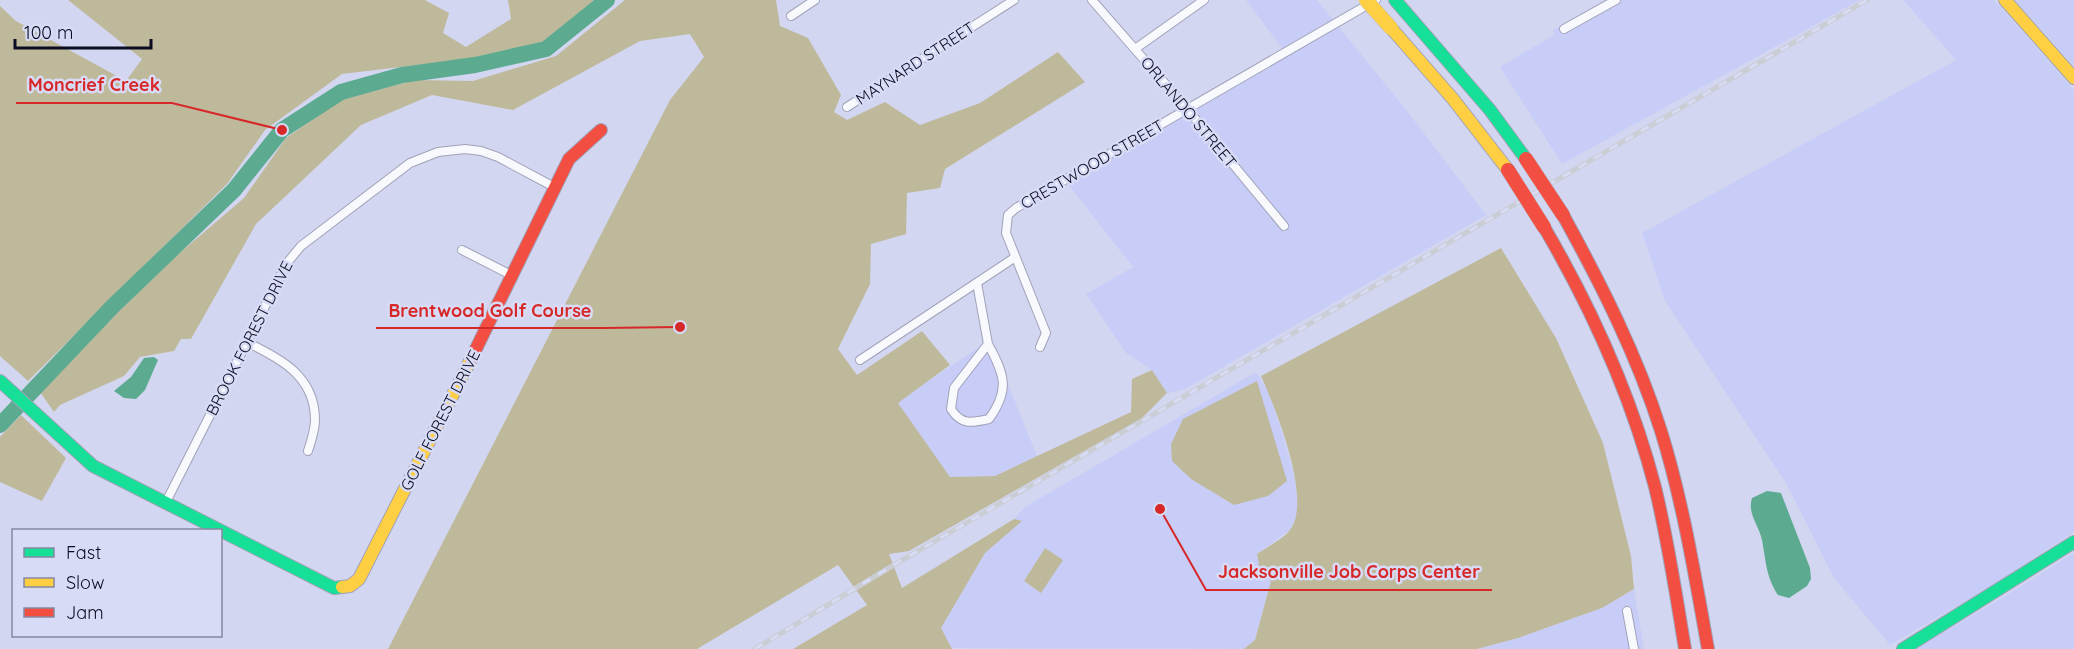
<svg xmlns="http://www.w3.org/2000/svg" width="2074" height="649" viewBox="0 0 2074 649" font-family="Quicksand,sans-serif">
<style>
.built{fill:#c8cdf7}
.green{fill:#bfb99c}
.water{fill:#5cab91}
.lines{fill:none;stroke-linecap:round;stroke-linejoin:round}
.river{stroke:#5cab91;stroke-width:16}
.street-casing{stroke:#a0a2b8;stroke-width:10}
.fast-casing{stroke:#a0a2b8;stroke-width:14}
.slow-casing{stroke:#a0a2b8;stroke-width:14}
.jam-casing{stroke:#a0a2b8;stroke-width:14}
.street{stroke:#f8f9fd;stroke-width:8}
.fast{stroke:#16e098;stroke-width:12}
.slow{stroke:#ffcf43;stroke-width:12}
.jam{stroke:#f24e42;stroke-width:12}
.rail-casing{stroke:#cbcdd5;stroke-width:5}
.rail{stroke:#d8dbf5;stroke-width:3;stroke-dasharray:9;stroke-linecap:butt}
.slow-bridge-casing{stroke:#babcc9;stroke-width:15;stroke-linecap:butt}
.jam-bridge-casing{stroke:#babcc9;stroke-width:15;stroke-linecap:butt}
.slow-bridge{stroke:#ffcf43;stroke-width:14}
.jam-bridge{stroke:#f24e42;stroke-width:14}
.labels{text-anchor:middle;stroke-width:5;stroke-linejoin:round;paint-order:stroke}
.street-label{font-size:16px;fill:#0b0c21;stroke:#d8dbf5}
.leader{fill:none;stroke:#d62828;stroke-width:2}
.callout-dot{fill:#d62828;stroke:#d8dbf5;stroke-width:2}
.callout-label{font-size:18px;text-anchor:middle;font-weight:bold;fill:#d62828;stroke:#d8dbf5;stroke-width:5;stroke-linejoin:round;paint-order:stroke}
</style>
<rect width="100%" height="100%" fill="#d3d6f1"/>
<path class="built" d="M 1246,0 L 1317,0 L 1407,111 L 1486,215 L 1185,389 L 1167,393 L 1152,370 L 1126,353 L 1086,294 L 1133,267 L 1067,183 L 1288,56 Z
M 1605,0 L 1860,0 L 1562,164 L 1500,67 L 1554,35 L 1553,30 Z
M 1903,0 L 1994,0 L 2074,90 L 2074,532 L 1988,588 L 1890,645 L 1834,578 L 1786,483 L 1665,301 L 1642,233 L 1956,60 Z
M 2015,0 L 2074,0 L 2074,66 L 2054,43 Z
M 990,340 L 1037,456 L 995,476 L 950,477 L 897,402 Z
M 1256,372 L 1268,391 L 1282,432 L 1295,479 L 1298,512 L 1290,530 L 1257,554 L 1260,570 L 1271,581 L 1255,640 L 1244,649 L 951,648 L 941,628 L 985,553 L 1022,521 L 1014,519 L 1025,507 Z
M 2074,553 L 2074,649 L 1915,649 L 1995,602 Z
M 1634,589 L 1644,649 L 1477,649 L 1518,638 L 1602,608 Z"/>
<path class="green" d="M 68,0 L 425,0 L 449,13 L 443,33 L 466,47 L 511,19 L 508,0 L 595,0 L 540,44 L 460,60 L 342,74 L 265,130 L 227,184 L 28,381 L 0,356 L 0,6 L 16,21 L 126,81 L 142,59 Z
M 625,0 L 776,0 L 780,26 L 808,38 L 841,95 L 834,112 L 847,120 L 885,102 L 920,125 L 980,103 L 1058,52 L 1085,82 L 945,169 L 940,188 L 907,193 L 906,234 L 871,244 L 870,284 L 838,349 L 857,375 L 922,331 L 950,365 L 898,403 L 950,477 L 995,476 L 1131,412 L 1132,379 L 1152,370 L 1167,393 L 1142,418 L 909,551 L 889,554 L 902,588 L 1014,519 L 1022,521 L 985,553 L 941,628 L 952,649 L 793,649 L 867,605 L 838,565 L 697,649 L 388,649 L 670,100 L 704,57 L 690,34 L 640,41 L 513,110 L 432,95 L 361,125 L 256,224 L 191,339 L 181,339 L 174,351 L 140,357 L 124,376 L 60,405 L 54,412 L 40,392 L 113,310 L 244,198 L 286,138 L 345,97 L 416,80 L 473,81 L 556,56 Z
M 1501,248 L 1556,338 L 1603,443 L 1631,556 L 1634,589 L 1602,608 L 1518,638 L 1477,649 L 1244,649 L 1255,640 L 1271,581 L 1260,571 L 1257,554 C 1267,547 1283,539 1290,530 C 1313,500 1275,407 1261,376 Z
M 1257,381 L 1287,481 L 1268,496 L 1234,505 L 1191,479 L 1172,461 L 1171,444 L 1183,419 Z
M 21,415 L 66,458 L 42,501 L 0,482 L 0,437 Z
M 1045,548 L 1063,560 L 1041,593 L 1024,581 Z"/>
<path class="water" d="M 154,357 L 158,360 L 145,390 L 136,399 L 124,398 L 114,391 L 131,377 L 144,358 Z
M 1767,491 L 1781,493 L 1810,568 L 1811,579 L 1807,586 L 1789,598 L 1778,595 C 1766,577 1766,561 1762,540 C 1759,525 1747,514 1752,498 Z"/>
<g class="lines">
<path class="river" d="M 0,425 L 112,307 L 234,190 L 282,130 L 341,92 L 402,75 L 475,65 L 546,49 L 607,0"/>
<g class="street-casing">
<path id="street" d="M 1092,0 L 1188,110 L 1284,226
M 791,16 L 815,0
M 1564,29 L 1616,0
M 1135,49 L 1204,0
M 847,107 L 1014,0
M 462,250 L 513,276
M 977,283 L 988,344 L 954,388 L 951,409 C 961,425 971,423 989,419 C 1010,390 1005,375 988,344
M 246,342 C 280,358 315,376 315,420 C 315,430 311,442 308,451
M 1040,347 L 1046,333 L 1006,233 L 1008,215 L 1016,208 L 1376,0
M 860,360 L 1014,258
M 166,502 L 287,263 L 301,246 L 410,163 L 438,152 L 465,149 L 481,151 L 498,157 L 556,188
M 1627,611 L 1634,649"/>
</g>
<g class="fast-casing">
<path id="fast" d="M 1395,0 L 1490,110 L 1526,159
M 0,381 L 93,466 L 334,588 L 342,587
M 1903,649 L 2074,542"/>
</g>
<g class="slow-casing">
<path id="slow" d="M 2005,0 L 2074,78
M 1391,28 L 1453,99 L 1508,170
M 342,587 L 350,586 L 359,579 L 471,359"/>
</g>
<g class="jam-casing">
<path id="jam" d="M 1563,215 C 1601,284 1637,355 1661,431 C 1683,502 1695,576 1708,649
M 1544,227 C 1592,309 1631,395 1655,487 C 1668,540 1676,595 1685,649
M 471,359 L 569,159 L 601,130"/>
</g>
<use href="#street" class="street"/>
<use href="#fast" class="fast"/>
<use href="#slow" class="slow"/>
<use href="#jam" class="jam"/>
<g class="rail-casing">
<path id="rail" d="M 755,649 L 892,566 L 1867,0"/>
</g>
<use href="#rail" class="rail"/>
<g class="slow-bridge-casing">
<path id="slow-bridge" d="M 1366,0 L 1391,28"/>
</g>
<g class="jam-bridge-casing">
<path id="jam-bridge" d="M 1526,159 L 1563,215
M 1508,170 L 1544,227"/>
</g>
<use href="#slow-bridge" class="slow-bridge"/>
<use href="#jam-bridge" class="jam-bridge"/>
</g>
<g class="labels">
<g class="street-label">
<text transform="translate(915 63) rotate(-33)" y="6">MAYNARD STREET</text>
<text transform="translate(1189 112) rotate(50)" y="6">ORLANDO STREET</text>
<text transform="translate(1092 164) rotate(-30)" y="6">CRESTWOOD STREET</text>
<text transform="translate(249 338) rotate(-63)" y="6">BROOK FOREST DRIVE</text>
<text transform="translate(440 420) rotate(-63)" y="6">GOLF FOREST DRIVE</text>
</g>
</g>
<path class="leader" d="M282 130L172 103H16M680 327L603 328H376M1160 509L1206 590H1492"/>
<g class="callout-dot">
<circle cx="282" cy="130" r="6"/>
<circle cx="680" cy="327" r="6"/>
<circle cx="1160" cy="509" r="6"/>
</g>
<g class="callout-label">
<text x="94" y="91">Moncrief Creek</text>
<text x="490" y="317">Brentwood Golf Course</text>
<text x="1349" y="578">Jacksonville Job Corps Center</text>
</g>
<rect x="12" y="529" width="210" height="108" fill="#d8dbf5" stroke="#8688a0" stroke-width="1.5"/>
<rect x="24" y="548" width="30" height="9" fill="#16e098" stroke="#8688a0" stroke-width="1.5"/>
<text x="66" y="559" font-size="18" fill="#0b0c21">Fast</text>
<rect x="24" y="578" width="30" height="9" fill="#ffcf43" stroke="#8688a0" stroke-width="1.5"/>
<text x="66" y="589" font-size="18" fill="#0b0c21">Slow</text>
<rect x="24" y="608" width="30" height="9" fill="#f24e42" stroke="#8688a0" stroke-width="1.5"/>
<text x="66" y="619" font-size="18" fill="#0b0c21">Jam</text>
<path d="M15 39v9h136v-9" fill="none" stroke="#0b0c21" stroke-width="3"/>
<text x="24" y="39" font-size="18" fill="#0b0c21" stroke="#d8dbf5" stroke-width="4.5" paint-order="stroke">100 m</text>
</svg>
